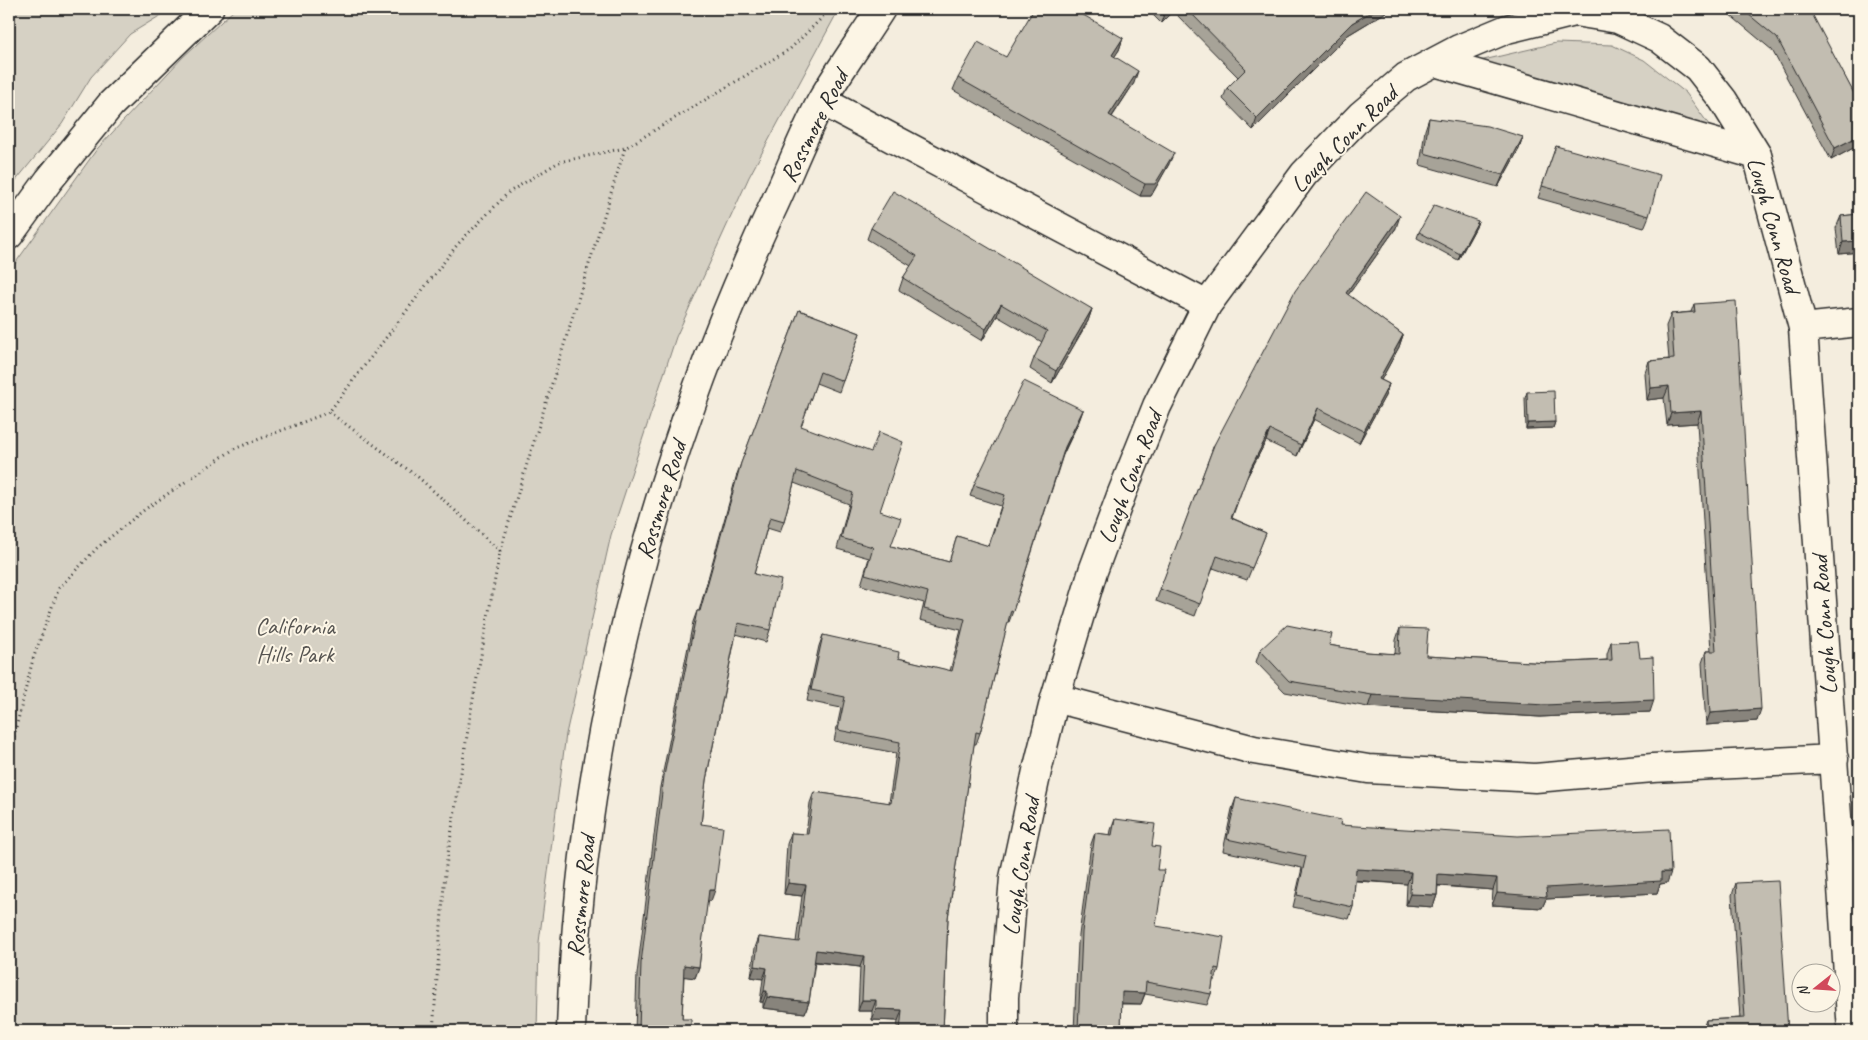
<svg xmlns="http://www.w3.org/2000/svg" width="1868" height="1040" viewBox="0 0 1868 1040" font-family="Caveat,sans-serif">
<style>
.green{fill:#d6d1c4;stroke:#807e78}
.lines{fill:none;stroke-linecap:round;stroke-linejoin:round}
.street-casing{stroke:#2b2b2b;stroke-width:31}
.secondary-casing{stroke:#2b2b2b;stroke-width:31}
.path{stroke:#2b2b2b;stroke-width:3;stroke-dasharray:1 4;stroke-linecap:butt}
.street{stroke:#fcf5e5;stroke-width:28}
.secondary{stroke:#fcf5e5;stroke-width:28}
.wall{fill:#a7a398;stroke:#2b2b2b}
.shaded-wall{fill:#88847c;stroke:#2b2b2b}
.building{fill:#c2bdb1;stroke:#2b2b2b}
.labels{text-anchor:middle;stroke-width:4;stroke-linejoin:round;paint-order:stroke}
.street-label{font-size:24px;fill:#2b2b2b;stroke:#fcf5e5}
.park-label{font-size:24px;fill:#565451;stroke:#fcf5e5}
</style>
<rect width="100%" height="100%" fill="#f4edde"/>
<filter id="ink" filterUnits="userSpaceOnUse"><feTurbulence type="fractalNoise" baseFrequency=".02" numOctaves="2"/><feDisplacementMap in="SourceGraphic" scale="10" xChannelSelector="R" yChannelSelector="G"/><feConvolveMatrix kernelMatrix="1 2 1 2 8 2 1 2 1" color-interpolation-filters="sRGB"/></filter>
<g filter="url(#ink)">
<path class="green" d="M 9,9 L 171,9 L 130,34 L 91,77 L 62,124 L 9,189 Z
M 235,9 L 839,9 L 749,177 L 676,337 L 611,535 L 566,734 L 539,942 L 537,1031 L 9,1031 L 9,272 L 97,149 L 182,58 Z
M 1556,43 L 1612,45 L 1644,60 L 1686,93 L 1712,129 L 1475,62 Z"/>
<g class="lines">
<g class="street-casing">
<path id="street" d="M 1435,62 L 1757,155
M 822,101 L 1207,305
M 1803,328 L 1859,322
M 1055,698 L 1254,750 L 1368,769 L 1535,778 L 1653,768 L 1834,759
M 571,1031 C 579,748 652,465 772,209 C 789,173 803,135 822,100 C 840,69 862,39 881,9
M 1004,1031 L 1004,997 L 1014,878 L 1037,771 L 1055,698 L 1093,571 L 1122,493 L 1157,406 L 1207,305 L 1304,174 L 1361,115 L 1406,77 L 1459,49 L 1507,29 L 1575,12 L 1618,19 L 1659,38 L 1698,68 L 1723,100 L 1757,155 L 1803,328 L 1852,1031"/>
</g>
<g class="secondary-casing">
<path id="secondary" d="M 9,235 L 49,180 L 111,104 L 209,9"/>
</g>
<path class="path" d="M 329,412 L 418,477 L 500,551
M 9,756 L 33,659 L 59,588 L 97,548 L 144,510 L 234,449 L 329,412 L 457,245 L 509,192 L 559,162 L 625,148
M 433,1031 L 445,872 L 472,705 L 500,551 L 625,148 L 790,49 L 831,9"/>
<use href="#street" class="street"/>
<use href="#secondary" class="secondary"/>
</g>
<path class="wall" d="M 1147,9 L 1230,9 L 1233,12 L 1236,9 L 1391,9 L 1348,35 L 1253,130 L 1223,99 L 1227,88 L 1238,77 L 1173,11 L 1161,23 Z
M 1723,9 L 1808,9 L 1859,103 L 1859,145 L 1831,160 L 1772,50 Z
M 1123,38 L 1119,50 L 1114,57 L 1134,83 L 1112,117 L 1169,164 L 1151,196 L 1140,196 L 953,90 L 958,78 L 1006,57 Z
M 1429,118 L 1523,137 L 1519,149 L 1498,187 L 1420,165 L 1425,130 Z
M 1556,146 L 1649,216 L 1644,228 L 1538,198 Z
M 1859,214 L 1859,252 L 1839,254 L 1836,228 L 1841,216 Z
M 1478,221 L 1476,227 L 1458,260 L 1417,238 L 1419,232 Z
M 871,228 L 1092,309 L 1088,321 L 1052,383 L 1030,369 L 1034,358 L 1042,342 L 997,316 L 982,341 L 899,290 L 903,278 L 911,266 L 867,239 Z
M 1396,228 L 1348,295 L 1403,335 L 1399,347 L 1381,380 L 1389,384 L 1385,396 L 1359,443 L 1314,419 L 1297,456 L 1266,441 L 1246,479 L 1232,518 L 1266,533 L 1247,580 L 1213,568 L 1195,616 L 1156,601 L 1214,445 Z
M 1694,304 L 1757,721 L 1706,725 L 1702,663 L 1706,651 L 1711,651 L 1697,423 L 1667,425 L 1664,398 L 1647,400 L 1645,373 L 1649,361 L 1669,359 L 1666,326 L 1671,314 L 1691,312 Z
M 799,310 L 860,333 L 839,392 L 816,383 L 801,426 L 880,511 L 891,546 L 949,562 L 957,536 L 988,546 L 1001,506 L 970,496 L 974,485 L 1083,410 L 1079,421 L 1063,455 L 1013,611 L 1009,622 L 1008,621 L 980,733 L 976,744 L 974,744 L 948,918 L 943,1031 L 897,1031 L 898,1021 L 872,1020 L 872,1011 L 858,1011 L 860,967 L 815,962 L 809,1002 L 805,1013 L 763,1008 L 763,1002 L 760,1002 L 763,979 L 751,977 L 755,948 L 759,937 L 796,942 L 802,896 L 784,894 L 787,844 L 791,833 L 806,834 L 810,803 L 814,792 L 889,803 L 896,753 L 834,741 L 841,708 L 807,701 L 819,646 L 823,635 L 898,658 L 950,671 L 961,630 L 920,620 L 924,603 L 861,585 L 869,558 L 837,549 L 849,504 L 794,483 L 784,521 L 780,532 L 767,528 L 754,574 L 770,630 L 766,642 L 736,634 L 706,780 L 701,824 L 711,901 L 707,901 L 699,967 L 695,978 L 684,976 L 682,1019 L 691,1031 L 635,1031 L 637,974 L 660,787 L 693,622 L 697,611 L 699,611 L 737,474 Z
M 1527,392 L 1555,422 L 1553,428 L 1526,429 L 1525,398 Z
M 1400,628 L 1426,656 L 1548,663 L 1607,660 L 1607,654 L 1611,642 L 1640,658 L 1650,712 L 1540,717 L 1368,707 L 1285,692 L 1256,662 L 1260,650 L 1329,645 L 1366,652 L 1395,654 L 1396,640 Z
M 1236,798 L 1340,825 L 1667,883 L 1660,884 L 1657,893 L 1546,899 L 1542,908 L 1492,905 L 1493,890 L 1438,886 L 1437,895 L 1433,907 L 1406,905 L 1407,884 L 1355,881 L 1353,907 L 1349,919 L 1293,907 L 1302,868 L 1223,851 L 1232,809 Z
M 1115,819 L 1152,846 L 1157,870 L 1156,926 L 1219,969 L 1215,980 L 1213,980 L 1211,994 L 1207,1005 L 1145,994 L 1141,1004 L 1121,1004 L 1121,1031 L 1074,1031 L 1078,943 L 1091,844 L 1095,833 L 1110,835 L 1111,830 Z
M 1736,883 L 1788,1031 L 1702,1031 L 1706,1020 L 1740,1018 L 1732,895 Z"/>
<path class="shaded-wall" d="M 1167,9 L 1174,9 L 1173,11 L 1161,23 L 1165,11 Z
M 1376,9 L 1391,9 L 1348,35 L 1253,130 L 1257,118 L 1352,23 Z
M 1123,38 L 1119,50 L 1108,67 L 1112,55 Z
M 1138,71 L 1134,83 L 1105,127 L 1109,115 Z
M 1859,136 L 1859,145 L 1831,160 L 1835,148 Z
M 1523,137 L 1519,149 L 1498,187 L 1503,175 Z
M 1174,153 L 1169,164 L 1151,196 L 1140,196 L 1145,184 Z
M 1400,216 L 1396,228 L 1341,305 L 1346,293 Z
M 1478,221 L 1476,227 L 1458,260 L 1460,254 Z
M 1859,241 L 1859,252 L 1839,254 L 1843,242 Z
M 1001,304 L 997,316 L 982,341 L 986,329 Z
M 1092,309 L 1088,321 L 1052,383 L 1056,371 Z
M 1403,335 L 1399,347 L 1375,391 L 1379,379 Z
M 1389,384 L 1385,396 L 1359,443 L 1364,431 Z
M 1669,386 L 1664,398 L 1647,400 L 1651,388 Z
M 1318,408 L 1314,419 L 1297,456 L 1301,445 Z
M 1083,410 L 1079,421 L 1061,458 L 1065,447 Z
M 1701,411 L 1697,423 L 1667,425 L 1671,413 Z
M 1555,422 L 1553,428 L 1526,429 L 1528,423 Z
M 1270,430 L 1266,441 L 1246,479 L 1251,467 Z
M 1372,695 L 1654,700 L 1650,712 L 1540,717 L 1368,707 Z
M 1761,709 L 1757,721 L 1706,725 L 1710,713 Z
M 1356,869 L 1411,872 L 1407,884 L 1351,880 Z
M 1661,872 L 1671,872 L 1667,883 L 1660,884 L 1657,893 L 1546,899 L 1542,908 L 1492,905 L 1497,893 Z
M 1438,874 L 1497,878 L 1493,890 L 1434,885 Z
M 788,883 L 806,885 L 802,896 L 784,894 Z
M 709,890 L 715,890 L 711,901 L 705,901 Z
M 1410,894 L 1437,895 L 1433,907 L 1406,905 Z
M 816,950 L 864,956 L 860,967 L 812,961 Z
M 684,965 L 699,967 L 695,978 L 680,976 Z
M 755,966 L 767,968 L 763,979 L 751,977 Z
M 764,991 L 767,991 L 763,1002 L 760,1002 Z
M 1122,992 L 1145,993 L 1141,1004 L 1118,1003 Z
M 767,997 L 809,1002 L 805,1013 L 763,1008 Z
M 862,1000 L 876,1000 L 872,1011 L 858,1011 Z
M 876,1009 L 902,1010 L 898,1021 L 872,1020 Z"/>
<path class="building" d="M 1034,9 L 1073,9 L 1123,38 L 1112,55 L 1138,71 L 1109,115 L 1174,153 L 1155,184 L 1145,184 L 958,78 L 978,42 L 1006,57 Z
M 1187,9 L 1230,9 L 1233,12 L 1236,9 L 1376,9 L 1352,23 L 1257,118 L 1227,88 L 1246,69 Z
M 1742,9 L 1808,9 L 1810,10 L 1859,103 L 1859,136 L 1835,148 L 1777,38 Z
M 1429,118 L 1487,126 L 1523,137 L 1503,175 L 1424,153 Z
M 1556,146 L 1660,175 L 1649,216 L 1542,186 Z
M 893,191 L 1092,309 L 1056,371 L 1034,358 L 1047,331 L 1001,304 L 986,329 L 903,278 L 917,256 L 871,228 Z
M 1366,192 L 1400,216 L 1346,293 L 1403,335 L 1379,379 L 1389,384 L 1364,431 L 1318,408 L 1301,445 L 1270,430 L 1251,467 L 1231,518 L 1266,533 L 1252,568 L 1217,556 L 1200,604 L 1160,589 L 1214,445 L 1295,291 Z
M 1434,205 L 1478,221 L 1460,254 L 1419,232 Z
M 1859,214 L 1859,241 L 1843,242 L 1841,216 Z
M 1736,301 L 1761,709 L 1710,713 L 1706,651 L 1716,651 L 1701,411 L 1671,413 L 1669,386 L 1651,388 L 1649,361 L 1674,359 L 1671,314 L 1695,312 L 1694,304 Z
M 799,310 L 860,333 L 843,381 L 820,372 L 801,426 L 871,452 L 879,432 L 903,442 L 880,511 L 901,518 L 891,546 L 949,562 L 957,536 L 989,546 L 1005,495 L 974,485 L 1024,381 L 1083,410 L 1065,447 L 1013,611 L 1011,610 L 980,733 L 976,732 L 948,918 L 943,1031 L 900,1031 L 902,1010 L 876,1009 L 876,1000 L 862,1000 L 864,956 L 816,950 L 809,1002 L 767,997 L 767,991 L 764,991 L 767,968 L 755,966 L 759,937 L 799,942 L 806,885 L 788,883 L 791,833 L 808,834 L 814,792 L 891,803 L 900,742 L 838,730 L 845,697 L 811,690 L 823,635 L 899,652 L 898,658 L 952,671 L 965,619 L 924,609 L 928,592 L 865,574 L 873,547 L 841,538 L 853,493 L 797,471 L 784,521 L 770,517 L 754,574 L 781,580 L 770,630 L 738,623 L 706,780 L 701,824 L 723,827 L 715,890 L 709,890 L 699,967 L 684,965 L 682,1019 L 691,1019 L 691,1031 L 639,1031 L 641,963 L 664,776 L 697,611 L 700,611 L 741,463 Z
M 1554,391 L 1555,422 L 1528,423 L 1527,392 Z
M 1287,625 L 1332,634 L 1329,645 L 1366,652 L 1399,654 L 1400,628 L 1428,629 L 1426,656 L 1548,663 L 1612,660 L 1611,642 L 1638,641 L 1640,658 L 1653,657 L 1654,700 L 1545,705 L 1372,695 L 1289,681 L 1260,650 Z
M 1236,798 L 1341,820 L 1340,825 L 1518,836 L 1669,829 L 1671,872 L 1661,872 L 1661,881 L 1546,888 L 1547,897 L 1497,893 L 1497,878 L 1438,874 L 1437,895 L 1410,894 L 1411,872 L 1356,869 L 1353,907 L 1297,895 L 1306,856 L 1227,839 Z
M 1115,819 L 1155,824 L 1152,846 L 1160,847 L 1157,870 L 1164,870 L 1156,926 L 1224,937 L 1219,969 L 1215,968 L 1211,994 L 1146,982 L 1145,993 L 1122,992 L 1121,1031 L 1078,1031 L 1082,932 L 1095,833 L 1112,835 Z
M 1778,881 L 1788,1031 L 1707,1031 L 1706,1020 L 1745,1018 L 1736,883 Z"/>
</g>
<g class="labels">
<g class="street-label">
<text transform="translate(814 126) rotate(-63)" y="8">Rossmore Road</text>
<text transform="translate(1344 139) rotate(-45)" y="8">Lough Conn Road</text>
<text transform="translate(1774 225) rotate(74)" y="8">Lough Conn Road</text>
<text transform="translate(1130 477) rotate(-69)" y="8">Lough Conn Road</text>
<text transform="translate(661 500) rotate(-73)" y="8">Rossmore Road</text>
<text transform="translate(1824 625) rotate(-94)" y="8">Lough Conn Road</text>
<text transform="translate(1021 866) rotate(-81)" y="8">Lough Conn Road</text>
<text transform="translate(581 896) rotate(-84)" y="8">Rossmore Road</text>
</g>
<g class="park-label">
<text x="295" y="634">California<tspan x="295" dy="28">Hills Park</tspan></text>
</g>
</g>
<rect width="1868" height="1040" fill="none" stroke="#fcf5e5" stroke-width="30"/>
<rect x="15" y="15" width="1838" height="1010" fill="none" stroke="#2b2b2b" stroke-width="2" filter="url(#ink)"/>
<g transform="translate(1816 988) rotate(253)"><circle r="24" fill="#fcf5e5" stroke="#a8a49b"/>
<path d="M0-4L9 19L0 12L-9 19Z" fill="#d1495b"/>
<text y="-8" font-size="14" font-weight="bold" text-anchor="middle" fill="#2b2b2b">N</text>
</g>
</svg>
